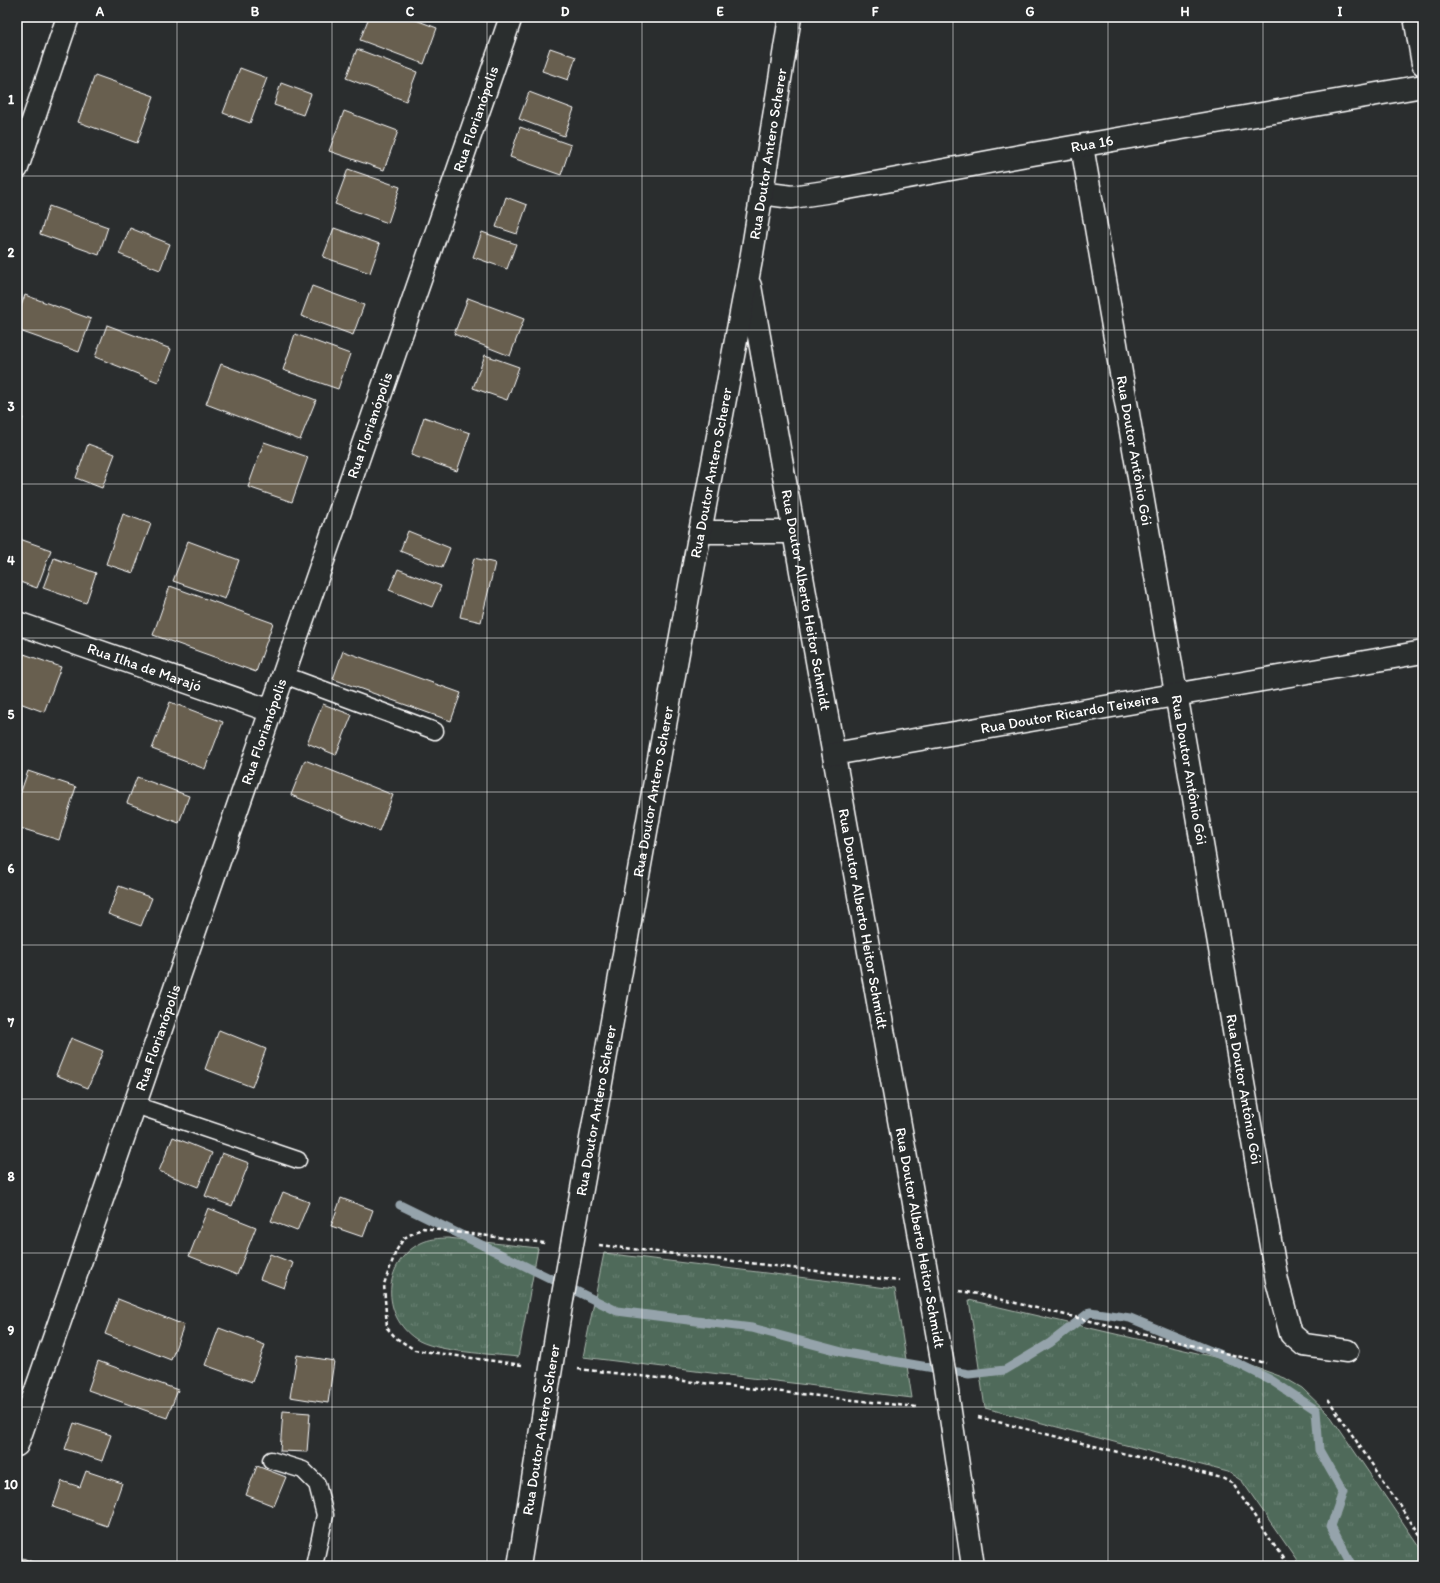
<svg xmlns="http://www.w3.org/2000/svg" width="1440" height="1583" viewBox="0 0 1440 1583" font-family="Itim,sans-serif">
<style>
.grass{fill:url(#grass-tufts);stroke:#a8b5ac}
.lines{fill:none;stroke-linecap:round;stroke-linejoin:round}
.stream{stroke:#95a3ab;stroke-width:9}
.building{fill:#675e4f;stroke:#fff}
.service-casing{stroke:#fff;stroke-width:19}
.minor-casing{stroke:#fff;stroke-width:25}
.tertiary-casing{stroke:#fff;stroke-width:25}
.path{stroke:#fff;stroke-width:2.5;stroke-dasharray:4 3;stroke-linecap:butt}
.service{stroke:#2a2d2e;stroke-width:16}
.minor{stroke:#2a2d2e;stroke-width:22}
.tertiary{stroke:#2a2d2e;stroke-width:22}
.grid{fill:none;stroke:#fff;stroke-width:1;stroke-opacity:0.55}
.labels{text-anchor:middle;stroke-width:3;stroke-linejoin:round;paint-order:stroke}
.street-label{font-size:15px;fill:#fff;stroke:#2a2d2e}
.neatline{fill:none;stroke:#fff;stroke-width:1.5}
.grid-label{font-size:13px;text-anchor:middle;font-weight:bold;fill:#fff}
</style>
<defs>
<pattern id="grass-tufts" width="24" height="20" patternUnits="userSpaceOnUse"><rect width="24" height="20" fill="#506b5a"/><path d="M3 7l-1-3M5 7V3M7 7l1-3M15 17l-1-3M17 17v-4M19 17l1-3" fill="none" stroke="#6a8173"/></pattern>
</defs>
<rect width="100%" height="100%" fill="#2a2d2e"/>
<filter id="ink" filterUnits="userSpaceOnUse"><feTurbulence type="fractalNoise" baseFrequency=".025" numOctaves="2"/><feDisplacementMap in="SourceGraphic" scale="8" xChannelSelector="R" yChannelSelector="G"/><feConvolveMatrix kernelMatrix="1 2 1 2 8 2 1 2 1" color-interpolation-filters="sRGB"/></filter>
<g filter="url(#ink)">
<path class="grass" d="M 448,1238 L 538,1248 L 518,1357 C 493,1354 435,1352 416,1339 C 381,1316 382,1262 421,1243 C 429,1239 439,1238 448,1238 Z
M 604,1253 L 895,1289 L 912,1398 L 583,1357 Z
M 969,1300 L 1249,1365 L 1285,1378 L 1302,1388 L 1329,1414 L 1423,1552 L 1423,1566 L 1301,1566 L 1242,1481 L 1228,1472 L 985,1408 Z"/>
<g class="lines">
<path class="stream" d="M 400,1205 L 617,1311 L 752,1328 L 846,1353 L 969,1374 L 1005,1370 L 1050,1343 L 1090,1312 L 1130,1318 L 1223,1356 L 1271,1380 L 1316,1410 L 1319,1450 L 1343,1492 L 1331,1526 L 1352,1566"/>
</g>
<path class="building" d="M 369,17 L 408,17 L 437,28 L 424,64 L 360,40 Z
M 550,48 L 576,57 L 568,80 L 542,71 Z
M 357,49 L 417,72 L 406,101 L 346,78 Z
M 240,68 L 267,78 L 250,123 L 223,113 Z
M 95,75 L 154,96 L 137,143 L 78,122 Z
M 281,83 L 311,94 L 303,115 L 274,105 Z
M 529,92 L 574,109 L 564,136 L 519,119 Z
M 344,111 L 398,131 L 384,170 L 329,151 Z
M 520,127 L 571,145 L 561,175 L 510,157 Z
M 348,169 L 400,187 L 388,223 L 335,204 Z
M 506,197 L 527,205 L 517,234 L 496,227 Z
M 49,206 L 108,227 L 99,255 L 40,234 Z
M 130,228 L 170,244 L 160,270 L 119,254 Z
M 334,228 L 380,244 L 370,273 L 323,257 Z
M 482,232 L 516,244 L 507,269 L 473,257 Z
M 312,286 L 364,305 L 353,335 L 301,316 Z
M 25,295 L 91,319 L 79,352 L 17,330 L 17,317 Z
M 468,298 L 524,319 L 510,356 L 454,334 Z
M 107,325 L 171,349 L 158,382 L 95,357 Z
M 295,334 L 350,354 L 338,389 L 283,370 Z
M 485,355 L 519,367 L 507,400 L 473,388 Z
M 221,364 L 316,400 L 300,440 L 206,404 Z
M 17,416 L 23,418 L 17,436 Z
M 424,417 L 470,433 L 457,471 L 411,455 Z
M 264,442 L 308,457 L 292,502 L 248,487 Z
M 88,444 L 115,454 L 102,488 L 76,478 Z
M 123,514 L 151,524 L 133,573 L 106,564 Z
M 408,531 L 450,548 L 442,568 L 400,551 Z
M 17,538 L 51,550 L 37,588 L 17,581 Z
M 188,541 L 239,560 L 225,599 L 173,581 Z
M 54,558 L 96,573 L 86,603 L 43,588 Z
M 474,558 L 495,563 L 481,622 L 460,617 Z
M 398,569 L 441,586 L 432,607 L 389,590 Z
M 170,586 L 273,623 L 256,672 L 153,635 Z
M 343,651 L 461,693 L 451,721 L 333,679 Z
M 24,654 L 61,667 L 44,712 L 17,702 L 17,673 Z
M 170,702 L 223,722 L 205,769 L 152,749 Z
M 323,704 L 352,715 L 336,755 L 307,743 Z
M 305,760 L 393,795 L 379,831 L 291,795 Z
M 28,771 L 76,787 L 59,840 L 17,827 L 17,803 Z
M 137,777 L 189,796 L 179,823 L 127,803 Z
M 119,886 L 152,898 L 141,926 L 108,914 Z
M 219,1030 L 266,1049 L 252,1087 L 205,1069 Z
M 71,1038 L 103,1051 L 88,1088 L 56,1075 Z
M 173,1137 L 212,1153 L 198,1187 L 159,1171 Z
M 222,1153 L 249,1163 L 232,1206 L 205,1196 Z
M 283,1192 L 309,1202 L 297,1231 L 271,1221 Z
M 341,1198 L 373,1210 L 363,1237 L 331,1226 Z
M 208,1208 L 256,1227 L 237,1275 L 189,1256 Z
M 270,1254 L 293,1263 L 284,1288 L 260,1279 Z
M 118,1299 L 184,1325 L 171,1360 L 105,1334 Z
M 219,1328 L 265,1345 L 252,1382 L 205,1365 Z
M 297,1355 L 334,1361 L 328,1403 L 290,1397 Z
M 98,1361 L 178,1390 L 167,1418 L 88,1390 Z
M 283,1411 L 310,1413 L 307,1452 L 280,1451 Z
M 74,1423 L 111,1435 L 102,1461 L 65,1449 Z
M 257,1466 L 286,1477 L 274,1506 L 246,1495 Z
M 86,1471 L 122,1483 L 107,1526 L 53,1507 L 62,1481 L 80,1487 Z
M 23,1558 L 42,1566 L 20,1566 Z"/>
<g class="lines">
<g class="service-casing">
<path id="service" d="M 284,675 L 435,731
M 135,1105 L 298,1160
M 271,1460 L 303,1470 L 317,1484 L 325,1515 L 314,1566"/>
</g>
<g class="minor-casing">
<g id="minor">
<path d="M 1415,17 L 1423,64"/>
<path id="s1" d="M 1082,146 L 1277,1281 L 1291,1334 L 1304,1345 L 1347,1351"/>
<path d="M 17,168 L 68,17"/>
<path id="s2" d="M 761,193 L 792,197 L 832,191 L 1021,156 L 1423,86"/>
<path id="s3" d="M 750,286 L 944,1371 L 973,1566"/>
<path d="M 700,532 L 794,532"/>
<path id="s4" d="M 17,623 L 271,711"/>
<path id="s5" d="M 834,754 L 1423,652"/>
<path id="s6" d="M 519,1566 L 561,1306 L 691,580 L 751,260 L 790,17"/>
</g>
</g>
<g class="tertiary-casing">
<g id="tertiary">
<path id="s7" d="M 17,1445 L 511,17"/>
</g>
</g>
<path class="path" d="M 599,1245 L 900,1281
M 959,1291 L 978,1294 L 1266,1363
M 522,1365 L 415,1350 L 396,1338 L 387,1328 L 384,1284 L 396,1251 L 404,1238 L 423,1228 L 545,1243
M 578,1369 L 916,1407
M 1328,1399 L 1423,1540
M 978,1417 L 1222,1478 L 1233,1484 L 1288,1566"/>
<use href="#service" class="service"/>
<use href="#minor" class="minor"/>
<use href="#tertiary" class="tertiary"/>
</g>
</g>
<path class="grid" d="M 177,17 L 177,1566M 332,17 L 332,1566M 487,17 L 487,1566M 642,17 L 642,1566M 798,17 L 798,1566M 953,17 L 953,1566M 1108,17 L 1108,1566M 1263,17 L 1263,1566M 17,176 L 1423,176M 17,330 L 1423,330M 17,484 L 1423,484M 17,638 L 1423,638M 17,792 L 1423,792M 17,945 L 1423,945M 17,1099 L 1423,1099M 17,1253 L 1423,1253M 17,1407 L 1423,1407"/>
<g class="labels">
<g class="street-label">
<text dy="5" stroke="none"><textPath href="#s7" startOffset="1403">Rua Florianópolis</textPath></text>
<text dy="5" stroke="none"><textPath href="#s2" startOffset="336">Rua 16</textPath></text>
<text dy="5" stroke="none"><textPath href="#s6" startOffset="1434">Rua Doutor Antero Scherer</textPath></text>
<text dy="5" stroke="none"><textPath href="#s7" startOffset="1079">Rua Florianópolis</textPath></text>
<text dy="5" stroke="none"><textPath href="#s1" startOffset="309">Rua Doutor Antônio Gói</textPath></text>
<text dy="5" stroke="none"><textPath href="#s6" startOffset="1110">Rua Doutor Antero Scherer</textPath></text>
<text dy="5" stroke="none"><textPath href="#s3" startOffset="319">Rua Doutor Alberto Heitor Schmidt</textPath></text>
<text dy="5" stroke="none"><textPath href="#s4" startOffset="135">Rua Ilha de Marajó</textPath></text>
<text dy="5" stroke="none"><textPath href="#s5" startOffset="239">Rua Doutor Ricardo Teixeira</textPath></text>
<text dy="5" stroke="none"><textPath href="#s7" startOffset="755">Rua Florianópolis</textPath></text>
<text dy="5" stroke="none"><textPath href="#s1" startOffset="633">Rua Doutor Antônio Gói</textPath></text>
<text dy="5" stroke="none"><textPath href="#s6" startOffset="786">Rua Doutor Antero Scherer</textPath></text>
<text dy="5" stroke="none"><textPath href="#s3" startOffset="643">Rua Doutor Alberto Heitor Schmidt</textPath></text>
<text dy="5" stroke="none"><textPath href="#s7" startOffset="431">Rua Florianópolis</textPath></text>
<text dy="5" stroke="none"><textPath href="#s1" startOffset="957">Rua Doutor Antônio Gói</textPath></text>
<text dy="5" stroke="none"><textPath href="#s6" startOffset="462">Rua Doutor Antero Scherer</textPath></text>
<text dy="5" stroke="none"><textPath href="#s3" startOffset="967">Rua Doutor Alberto Heitor Schmidt</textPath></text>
<text dy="5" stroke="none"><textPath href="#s6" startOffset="138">Rua Doutor Antero Scherer</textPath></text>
</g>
</g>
<rect width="1440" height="1583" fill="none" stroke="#2a2d2e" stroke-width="44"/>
<rect x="22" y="22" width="1396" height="1539" class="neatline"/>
<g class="grid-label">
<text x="100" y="16">A</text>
<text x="255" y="16">B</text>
<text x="410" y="16">C</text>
<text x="565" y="16">D</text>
<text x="720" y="16">E</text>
<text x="875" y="16">F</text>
<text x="1030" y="16">G</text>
<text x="1185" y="16">H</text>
<text x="1340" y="16">I</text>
<text x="11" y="104">1</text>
<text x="11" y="257">2</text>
<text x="11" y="411">3</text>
<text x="11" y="565">4</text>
<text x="11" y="719">5</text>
<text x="11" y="873">6</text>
<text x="11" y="1027">7</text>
<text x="11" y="1181">8</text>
<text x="11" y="1335">9</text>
<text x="11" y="1489">10</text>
</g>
</svg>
